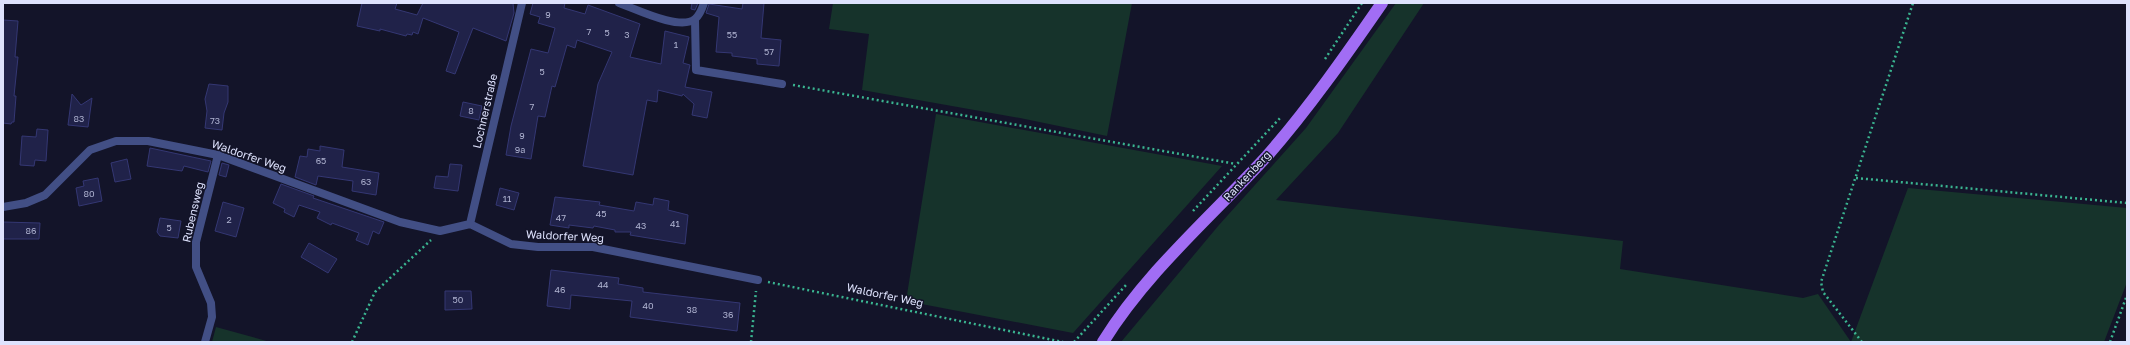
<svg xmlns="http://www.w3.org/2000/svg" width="2130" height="345" viewBox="0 0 2130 345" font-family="'Golos Text',sans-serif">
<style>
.green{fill:#16332b}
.building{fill:#202249;stroke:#343773}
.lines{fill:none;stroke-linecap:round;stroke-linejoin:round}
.path{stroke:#3ab490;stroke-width:2.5;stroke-dasharray:2 3;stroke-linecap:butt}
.lane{stroke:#424f85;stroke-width:8}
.street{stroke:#424f85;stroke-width:8}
.primary{stroke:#a16df4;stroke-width:12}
.labels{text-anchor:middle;stroke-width:3;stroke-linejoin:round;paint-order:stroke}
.number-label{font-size:9px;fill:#aeb2d0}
.street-label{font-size:11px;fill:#dee2fd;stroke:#131429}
</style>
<rect width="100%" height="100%" fill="#131429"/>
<path class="green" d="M 833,3 L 1132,3 L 1107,136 L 1020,118 L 862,90 L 869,34 L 829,29 Z
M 1396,3 L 1424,3 L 1338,133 L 1276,200 L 1623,241 L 1620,269 L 1803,298 L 1818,294 L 1851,342 L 1121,342 L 1219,225 L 1306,128 Z
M 936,114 L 1222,166 L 1073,333 L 906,301 Z
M 1908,188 L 2127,208 L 2127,282 L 2104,342 L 1851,342 Z
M 216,327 L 270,342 L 212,342 Z"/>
<path class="building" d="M 362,3 L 397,3 L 395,9 L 417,15 L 423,3 L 513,3 L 514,13 L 506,41 L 473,28 L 455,74 L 446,71 L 459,32 L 423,18 L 418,34 L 413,32 L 412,35 L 407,34 L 406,36 L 380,29 L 380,31 L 357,26 Z
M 533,3 L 565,3 L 564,8 L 585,14 L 588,5 L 640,24 L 630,57 L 661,64 L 665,31 L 689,37 L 683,63 L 690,65 L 685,87 L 712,92 L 707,118 L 692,115 L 694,104 L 683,94 L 682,96 L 658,90 L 657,102 L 647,100 L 633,175 L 583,166 L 598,84 L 612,52 L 577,40 L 575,48 L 567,45 L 555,87 L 552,86 L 545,117 L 538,116 L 531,159 L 506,155 L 511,126 L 531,49 L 548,53 L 555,28 L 538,23 L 540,17 L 530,14 Z
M 692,3 L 698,3 L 695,10 L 691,9 Z
M 743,3 L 764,3 L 761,38 L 781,40 L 779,66 L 757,64 L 757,59 L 732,56 L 732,53 L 716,52 L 719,17 L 706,13 L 709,4 L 742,9 Z
M 3,20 L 18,21 L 15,57 L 18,57 L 14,96 L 16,96 L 14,122 L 12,122 L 11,124 L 3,123 Z
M 209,84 L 228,86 L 228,102 L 224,113 L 222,130 L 205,128 L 207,111 L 205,99 Z
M 72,94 L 81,105 L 92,98 L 88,127 L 68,125 Z
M 463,102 L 482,106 L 479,120 L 460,116 Z
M 37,129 L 48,130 L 46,161 L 35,160 L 34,166 L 20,165 L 22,136 L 36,137 Z
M 320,146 L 344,150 L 342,167 L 379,173 L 376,195 L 352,191 L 353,181 L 318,176 L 316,185 L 295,177 L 300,156 L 307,157 L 308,149 L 320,151 Z
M 150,148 L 211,161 L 208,172 L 184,166 L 182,171 L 147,166 Z
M 127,159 L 131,179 L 115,182 L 111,163 Z
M 222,163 L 229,165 L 226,177 L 219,175 Z
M 450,164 L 462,165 L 458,191 L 434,188 L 436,176 L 448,177 Z
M 98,178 L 102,201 L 79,206 L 76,188 L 84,186 L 83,181 Z
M 281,184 L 314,196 L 313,198 L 384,222 L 379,234 L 373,231 L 368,245 L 356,240 L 359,233 L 332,223 L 331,225 L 317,218 L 320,212 L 299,205 L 294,217 L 284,212 L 285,209 L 273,203 Z
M 500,188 L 519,193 L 514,210 L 496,205 Z
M 555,197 L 600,202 L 599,205 L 634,211 L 636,202 L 653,205 L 654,198 L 669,201 L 668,210 L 688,215 L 685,244 L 630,235 L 631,232 L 615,232 L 615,230 L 594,226 L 593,228 L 569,225 L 569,228 L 550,225 Z
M 223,202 L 244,208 L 236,237 L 215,231 Z
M 160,218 L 181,221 L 178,238 L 160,236 L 157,232 Z
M 3,222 L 40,223 L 39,239 L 3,239 Z
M 309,243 L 337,259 L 328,273 L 301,257 Z
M 551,270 L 619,278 L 618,284 L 643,288 L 643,292 L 740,303 L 737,331 L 630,317 L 632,301 L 571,295 L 570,309 L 547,306 Z
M 445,291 L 471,291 L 472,309 L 445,310 Z"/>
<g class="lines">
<path class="path" d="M 1325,59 L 1362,3
M 793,85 L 1236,164
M 1856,178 L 2127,203
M 1193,211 L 1281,117
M 768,282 L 1063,342
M 352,342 L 375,292 L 431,240
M 751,342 L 756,291
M 1074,342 L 1126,285
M 1862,342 L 1823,292 L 1821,282 L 1913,3
M 2110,342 L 2127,295"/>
<path class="lane" d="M 695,20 L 696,70 L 782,84"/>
<path class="street" d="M 619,3 C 636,9 680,31 695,19 C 700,15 702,9 704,3
M 3,207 L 26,203 L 45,195 L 90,150 L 116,141 L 148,141 L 218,155 L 400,222 L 440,231 L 470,224 L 511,244 L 538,247 L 593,247 L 758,280
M 470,224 L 522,3
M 205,342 L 212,317 L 211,303 L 196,267 L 196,242 L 218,155"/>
<path class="primary" d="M 1103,342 C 1147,271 1211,217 1267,156 C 1309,108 1346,55 1382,3"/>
</g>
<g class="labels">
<g class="number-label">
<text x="548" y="18">9</text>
<text x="589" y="35">7</text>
<text x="607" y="36">5</text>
<text x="627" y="38">3</text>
<text x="732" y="38">55</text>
<text x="676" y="48">1</text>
<text x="769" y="55">57</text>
<text x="542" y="75">5</text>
<text x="532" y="110">7</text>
<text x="471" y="114">8</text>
<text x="79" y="122">83</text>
<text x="215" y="124">73</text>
<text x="522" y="139">9</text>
<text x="520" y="153">9a</text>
<text x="321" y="164">65</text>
<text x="366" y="185">63</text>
<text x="89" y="197">80</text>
<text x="507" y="202">11</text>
<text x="601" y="217">45</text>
<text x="561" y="221">47</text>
<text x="229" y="223">2</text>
<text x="675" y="227">41</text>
<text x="641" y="229">43</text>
<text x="169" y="231">5</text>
<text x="31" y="234">86</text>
<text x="603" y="288">44</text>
<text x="560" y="293">46</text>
<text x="458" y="303">50</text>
<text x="648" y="309">40</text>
<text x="692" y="313">38</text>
<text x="728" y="318">36</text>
</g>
<g class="street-label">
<text transform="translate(485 111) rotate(-77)" y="4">Lochnerstraße</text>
<text transform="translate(249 156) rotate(19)" y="4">Waldorfer Weg</text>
<text transform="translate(1247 176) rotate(-47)" y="4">Rankenberg</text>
<text transform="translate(193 212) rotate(-77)" y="4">Rubensweg</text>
<text transform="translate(565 236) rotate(3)" y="4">Waldorfer Weg</text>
<text transform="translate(885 295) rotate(12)" y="4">Waldorfer Weg</text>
</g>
</g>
<rect width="2130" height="345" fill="none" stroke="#dee2fd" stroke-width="8"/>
</svg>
